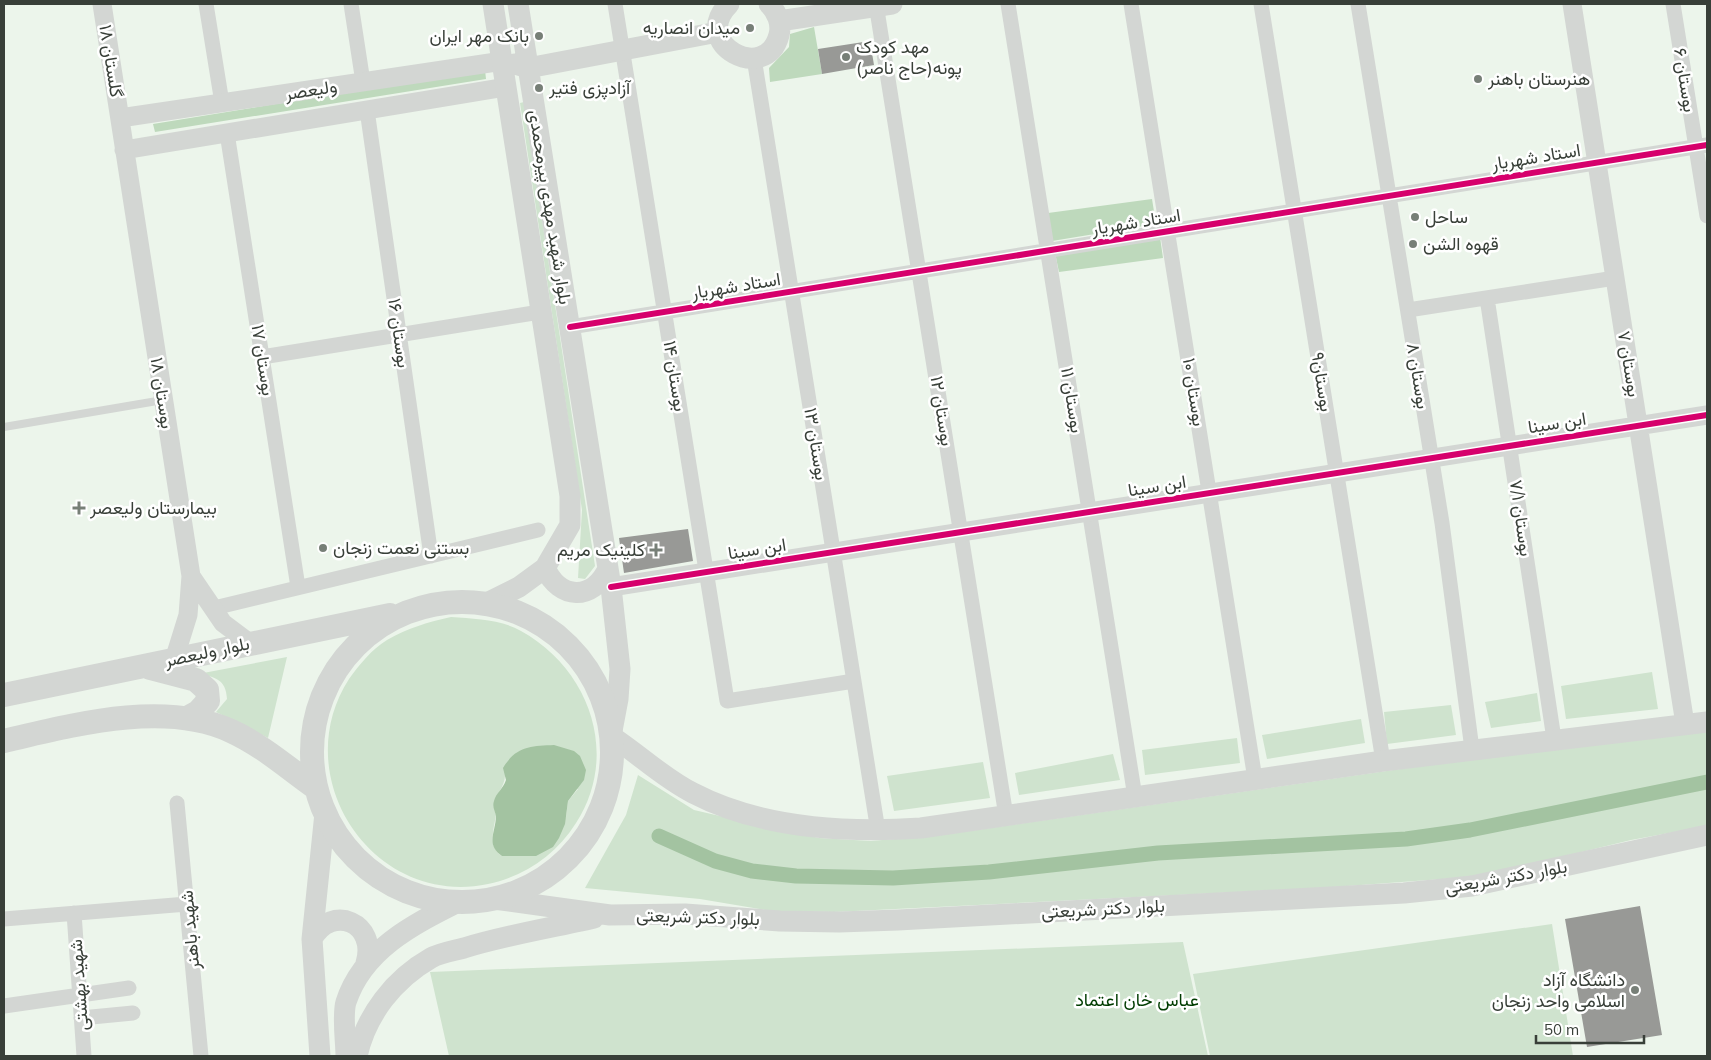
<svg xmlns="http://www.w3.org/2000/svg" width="1711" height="1060" viewBox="0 0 1711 1060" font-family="Mulish,Vazirmatn,sans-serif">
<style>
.green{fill:#cfe3ce;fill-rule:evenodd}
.forest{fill:#bed9bc}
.water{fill:#a3c3a1}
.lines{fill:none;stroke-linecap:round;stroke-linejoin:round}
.canal{stroke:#a3c3a1;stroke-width:15}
.building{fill:#989996}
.service{stroke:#d3d6d3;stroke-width:8}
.minor{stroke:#d3d6d3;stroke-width:15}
.tertiary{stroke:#d3d6d3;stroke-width:19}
.secondary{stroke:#d3d6d3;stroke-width:21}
.primary{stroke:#d3d6d3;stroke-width:24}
.cycleway-casing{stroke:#fff;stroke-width:9}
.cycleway{stroke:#d6006c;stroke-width:6}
.poi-dot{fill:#777f77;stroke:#fff;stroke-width:2}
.labels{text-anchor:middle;stroke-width:5;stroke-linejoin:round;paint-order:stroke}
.poi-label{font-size:18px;fill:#383f38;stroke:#fff;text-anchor:start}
.street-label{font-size:18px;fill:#383f38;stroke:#fff}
.park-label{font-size:18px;fill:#003c00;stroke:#fff}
</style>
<rect width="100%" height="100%" fill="#ecf5eb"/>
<path class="green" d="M 524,102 L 595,566 L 585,579 L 578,578 L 582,510 L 520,103 Z
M 451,617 C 475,619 500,619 521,631 C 590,669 620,755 576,823 C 555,856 525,876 488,884 C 373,908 286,777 349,679 C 359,665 372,649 387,640 C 408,628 428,622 451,617 ZM 505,774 L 578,789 L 568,801 L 566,817 L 525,856 L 502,856 C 487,847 494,829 496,815 C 489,799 506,789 505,774 Z
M 287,657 L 268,738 L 216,712 L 227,699 C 226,679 215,677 198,674 Z
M 1652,672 L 1658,709 L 1566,719 L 1561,686 Z
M 1537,693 L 1541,721 L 1491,728 L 1485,702 Z
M 1451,705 L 1456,735 L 1387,744 L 1384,712 Z
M 1361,719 L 1365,743 L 1267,759 L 1262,735 Z
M 1707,730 L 1707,826 L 1631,840 L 1483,876 L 1320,888 L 834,912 L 771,911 L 700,899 L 585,888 L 626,815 L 638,775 L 694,810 L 771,828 L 819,838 L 871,841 L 941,835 L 1414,767 Z
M 1237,738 L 1240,763 L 1145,775 L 1142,750 Z
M 1113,754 L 1120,780 L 1019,795 L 1015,773 Z
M 983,762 L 990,798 L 894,811 L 887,776 Z
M 1552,924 L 1573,1056 L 1210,1056 L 1193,974 Z
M 1183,942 L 1208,1056 L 449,1056 L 430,972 Z"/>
<path class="forest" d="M 814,27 L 822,74 L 770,82 L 769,68 L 789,47 L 790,34 Z
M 485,70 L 486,79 L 155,132 L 153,124 Z
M 1152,199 L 1156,224 L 1052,241 L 1048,213 Z
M 1160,237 L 1163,258 L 1059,272 L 1055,253 Z"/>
<path class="water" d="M 554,745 L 574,751 L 580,756 L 586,770 L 584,780 L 568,801 L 565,824 L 559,838 L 553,847 L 536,856 L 502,856 C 485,845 496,831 496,816 C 495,811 492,807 494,801 C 496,793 503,789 506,780 L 503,768 C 516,746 531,746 554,745 Z"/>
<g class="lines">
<path class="canal" d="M 659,836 L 715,861 L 752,871 L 796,876 L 893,878 L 989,872 L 1158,853 L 1406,839 L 1470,830 L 1707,782"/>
</g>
<path class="building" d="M 870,41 L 874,65 L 822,74 L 818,49 Z
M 688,529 L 693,561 L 624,573 L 619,538 Z
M 1640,906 L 1662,1035 L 1587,1047 L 1565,919 Z"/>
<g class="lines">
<path class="service" d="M 4,427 L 163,400"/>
<path class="minor" d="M 206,4 L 222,103
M 351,4 L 363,82
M 615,4 L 727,701 L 854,681
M 876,4 L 1006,816
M 1008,4 L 1135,797
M 1131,4 L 1255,779
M 1261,4 L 1383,761
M 1358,4 L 1442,523 L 1472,749
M 1673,4 L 1707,216
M 754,58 L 878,831
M 367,110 L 431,556
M 227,133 L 298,587
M 1487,298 L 1554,739
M 1408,310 L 1615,278
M 570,327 L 1707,145
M 262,357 L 540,312
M 214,608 L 538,530
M 177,803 L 201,1056
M 74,913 L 84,1056
M 4,919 L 187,904
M 4,1006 L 129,988
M 81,1018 L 133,1013"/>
<path class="tertiary" d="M 102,4 L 191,576 L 188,615 L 174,660
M 1572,4 L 1685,724
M 120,118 L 503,61
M 124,150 L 506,87
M 191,576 L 223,623 L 251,644
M 611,587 L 1707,415"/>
<path class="secondary" d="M 518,4 L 611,587 L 620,669 L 618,699 L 611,736 C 639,754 663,778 693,793 C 760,828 846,833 921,828 L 1383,761 L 1707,722
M 729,4 C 689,44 766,85 779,35 C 782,24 777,12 769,4
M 779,21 L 892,4
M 515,64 L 528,68 L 718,32
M 545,568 C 560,600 592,601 608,569
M 485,604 L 519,587 L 545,568 L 570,525 L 570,496 L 493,4
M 494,899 L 610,915 L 685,914 L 780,921 L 839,922 L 898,920 L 1404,893 L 1472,886 L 1707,835
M 312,939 C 332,903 378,923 366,963
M 320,1056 L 312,939 L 325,813
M 346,1056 C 346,1042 342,1015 346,1002 C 363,950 412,925 458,902
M 357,1056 C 366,1015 394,979 431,958 C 440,953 453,951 464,948 C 506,935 551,928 594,918"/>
<path class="primary" d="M312 752a150 150 0 1 1 300 0a150 150 0 1 1-300 0Z
M 150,668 L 196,680 L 207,690 L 208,701 L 198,712 L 189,717
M 4,695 L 390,615
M 4,741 C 73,725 164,700 231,731 C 262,745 289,769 316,788"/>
<g class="cycleway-casing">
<path id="cycleway" d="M 570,327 L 1707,145
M 611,587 L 1707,415"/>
</g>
<use href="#cycleway" class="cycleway"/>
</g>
<g class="poi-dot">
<circle cx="750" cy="28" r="5"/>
<circle cx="539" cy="36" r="5"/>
<circle cx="846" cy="57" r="5"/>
<circle cx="1478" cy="79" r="5"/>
<circle cx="539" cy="88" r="5"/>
<circle cx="1415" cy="217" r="5"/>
<circle cx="1413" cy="244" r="5"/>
<path d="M76.5 500.5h5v5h5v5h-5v5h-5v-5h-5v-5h5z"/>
<circle cx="323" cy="548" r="5"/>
<path d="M653.5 542.5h5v5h5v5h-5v5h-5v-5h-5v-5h5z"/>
<circle cx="1635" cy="990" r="5"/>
</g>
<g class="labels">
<g class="poi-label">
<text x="740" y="34" text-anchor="end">میدان انصاریه</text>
<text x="529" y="42" text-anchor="end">بانک مهر ایران</text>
<text x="856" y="53">مهد کودک<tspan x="856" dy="21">پونه(حاج ناصر)</tspan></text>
<text x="1488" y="85">هنرستان باهنر</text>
<text x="549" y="94">آزادپزی فتیر</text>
<text x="1425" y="223">ساحل</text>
<text x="1423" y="250">قهوه الشن</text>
<text x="90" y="514">بیمارستان ولیعصر</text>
<text x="333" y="554">بستنی نعمت زنجان</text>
<text x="645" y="556" text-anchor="end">کلینیک مریم</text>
<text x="1625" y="986" text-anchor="end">دانشگاه آزاد<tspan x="1625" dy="21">اسلامی واحد زنجان</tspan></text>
</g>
<g class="street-label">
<text transform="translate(111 61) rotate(81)" y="6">گلستان ۱۸</text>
<text transform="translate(1685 80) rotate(81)" y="6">بوستان ۶</text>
<text transform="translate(311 90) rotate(-9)" y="6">ولیعصر</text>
<text transform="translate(1536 157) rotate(-9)" y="6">استاد شهریار</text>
<text transform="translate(550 207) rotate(81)" y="6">بلوار شهید مهدی پیرمحمدی</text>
<text transform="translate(1136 222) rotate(-9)" y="6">استاد شهریار</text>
<text transform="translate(736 286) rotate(-9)" y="6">استاد شهریار</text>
<text transform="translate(399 333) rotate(82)" y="6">بوستان ۱۶</text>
<text transform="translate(263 360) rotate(81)" y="6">بوستان ۱۷</text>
<text transform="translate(1629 364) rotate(81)" y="6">بوستان ۷</text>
<text transform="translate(675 376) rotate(81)" y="6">بوستان ۱۴</text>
<text transform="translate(1418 376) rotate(81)" y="6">بوستان ۸</text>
<text transform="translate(1322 382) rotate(81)" y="6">بوستان۹</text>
<text transform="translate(1194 392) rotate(81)" y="6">بوستان ۱۰</text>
<text transform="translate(162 393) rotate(81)" y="6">بوستان ۱۸</text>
<text transform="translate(1072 400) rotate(81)" y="6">بوستان ۱۱</text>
<text transform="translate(942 411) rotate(81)" y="6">بوستان ۱۲</text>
<text transform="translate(1557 423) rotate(-9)" y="6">ابن سینا</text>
<text transform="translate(816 444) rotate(81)" y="6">بوستان ۱۳</text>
<text transform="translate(1157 486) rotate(-9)" y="6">ابن سینا</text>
<text transform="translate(1521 518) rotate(82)" y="6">بوستان ۷/۱</text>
<text transform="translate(757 549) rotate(-9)" y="6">ابن سینا</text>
<text transform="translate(207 652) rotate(-12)" y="6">بلوار ولیعصر</text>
<text transform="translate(1506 877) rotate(-10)" y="6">بلوار دکتر شریعتی</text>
<text transform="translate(1103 909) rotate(-3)" y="6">بلوار دکتر شریعتی</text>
<text transform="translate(698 917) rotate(2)" y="6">بلوار دکتر شریعتی</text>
<text transform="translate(190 930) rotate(-95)" y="6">شهید باهنر</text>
<text transform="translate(79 985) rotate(-94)" y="6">شهید بهشتی</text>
</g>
<g class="park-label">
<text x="1137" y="1006">عباس خان اعتماد</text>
</g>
</g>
<rect width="1711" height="1060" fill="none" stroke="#383f38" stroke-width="10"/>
<path d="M1536 1035v8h108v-8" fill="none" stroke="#383f38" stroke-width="2.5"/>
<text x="1544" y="1035" font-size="15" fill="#383f38" stroke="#ffffff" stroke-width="4" paint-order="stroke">50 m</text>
</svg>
